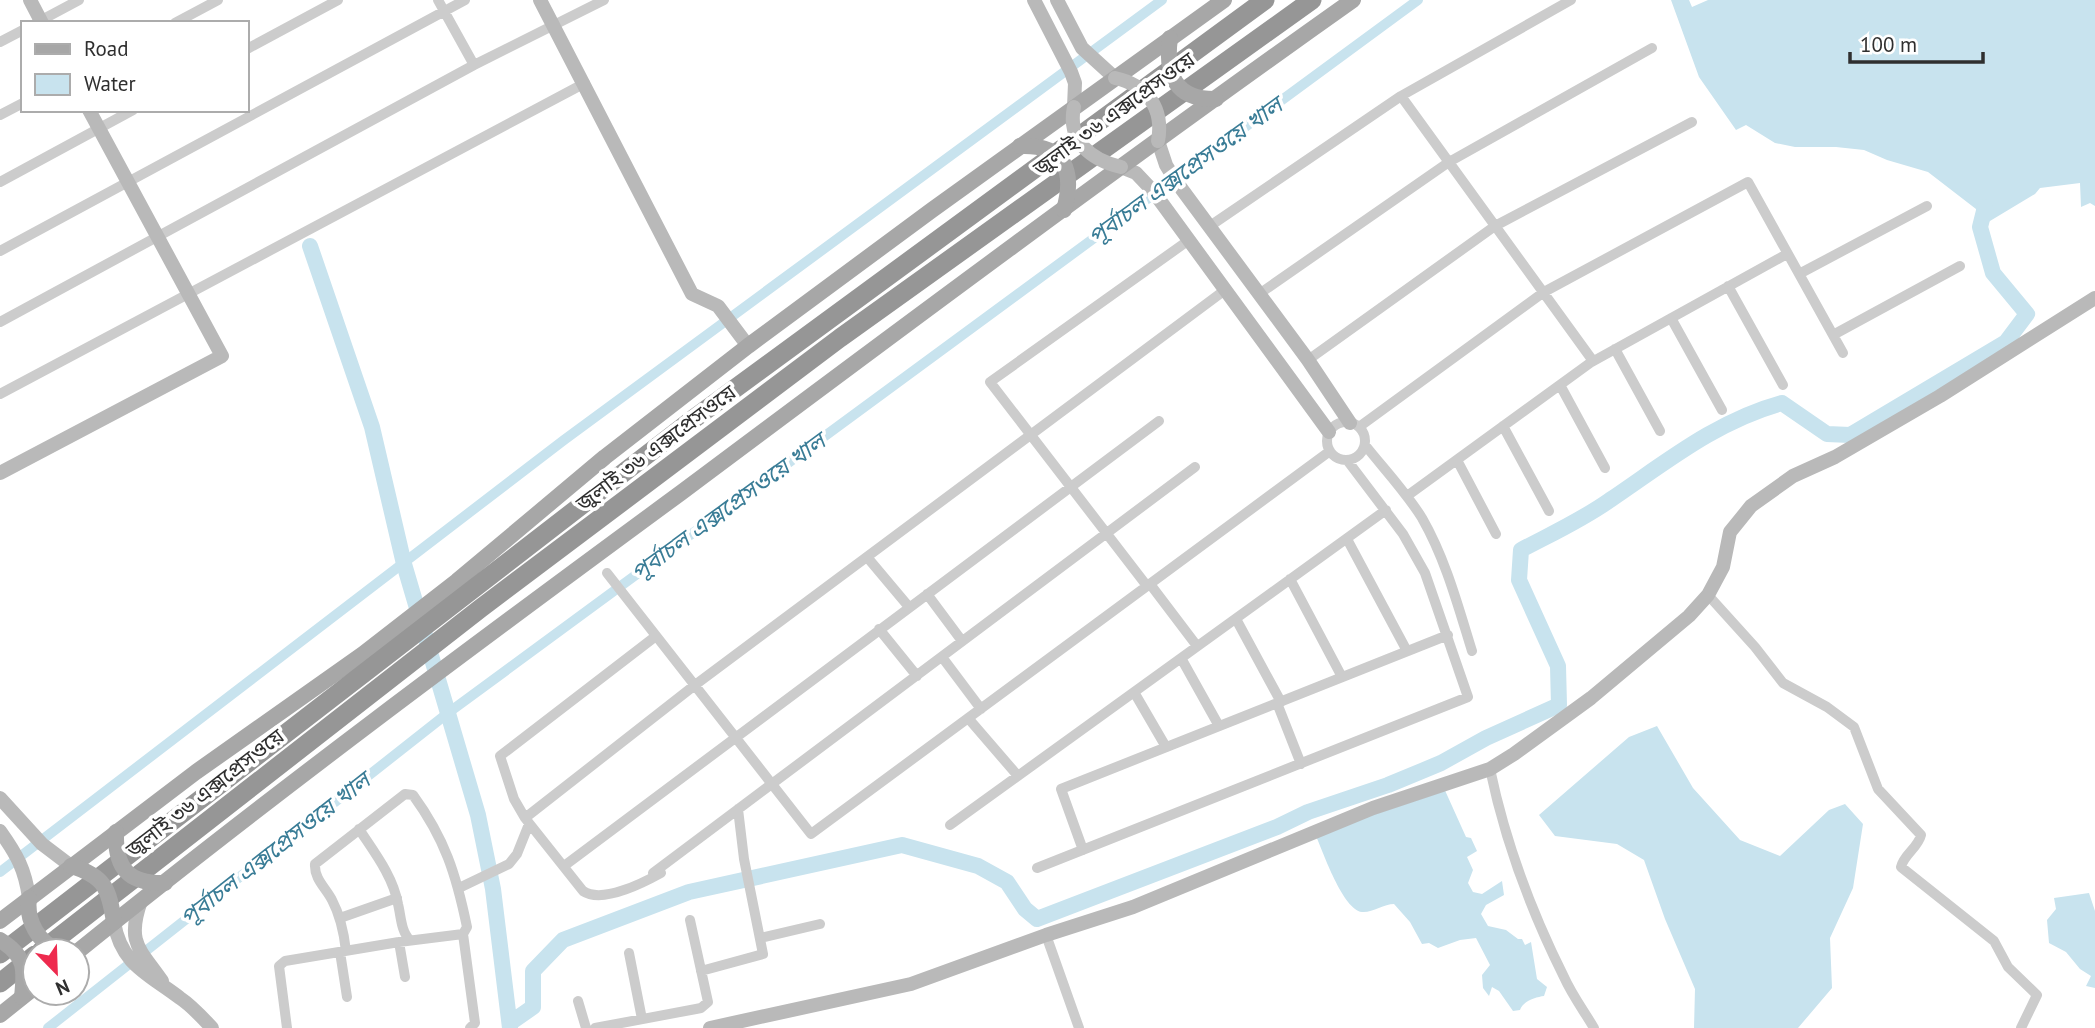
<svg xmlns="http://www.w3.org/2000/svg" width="2095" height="1028" viewBox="0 0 2095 1028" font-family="'PT Sans','Noto Sans Bengali',sans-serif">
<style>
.water{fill:#c8e3ee}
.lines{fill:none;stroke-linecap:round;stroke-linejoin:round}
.canal{stroke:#c8e3ee;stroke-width:10}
.river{stroke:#c8e3ee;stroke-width:16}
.street{stroke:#ccc;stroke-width:10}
.secondary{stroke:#b9b9b9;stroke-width:14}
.primary{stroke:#a7a7a7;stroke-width:16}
.highway{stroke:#969696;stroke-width:19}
.secondary-bridge{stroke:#b9b9b9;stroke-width:14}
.primary-bridge{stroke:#a7a7a7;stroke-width:16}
.labels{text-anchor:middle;stroke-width:7;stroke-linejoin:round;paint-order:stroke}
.street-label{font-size:21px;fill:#2f2f2f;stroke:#fff}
.water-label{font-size:23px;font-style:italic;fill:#397c96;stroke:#fff}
</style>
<rect width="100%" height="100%" fill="#fff"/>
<path class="water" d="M 1671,0 L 1689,0 L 1692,7 L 1708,0 L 2095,0 L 2095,206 L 2090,203 L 2081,207 L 2080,183 L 2040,188 L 2035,194 L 1980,227 L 1976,209 L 1928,172 L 1887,160 L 1864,150 L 1836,147 L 1795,147 L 1775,143 L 1746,125 L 1736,130 L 1699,77 Z
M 1657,726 L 1693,788 L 1740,840 L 1780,856 L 1829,810 L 1845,804 L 1863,824 L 1853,888 L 1830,938 L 1832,988 L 1798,1028 L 1694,1028 L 1695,989 L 1665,919 L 1644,860 L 1617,844 L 1555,836 L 1539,815 L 1629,737 Z
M 1443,786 L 1466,837 L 1471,838 L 1477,851 L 1467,857 L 1473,870 L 1468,883 L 1473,892 L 1482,894 L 1502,881 L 1504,895 L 1486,905 L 1481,914 L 1488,926 L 1506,930 L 1518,939 L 1522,939 L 1525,945 L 1531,942 L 1537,979 L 1547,987 L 1544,996 C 1536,997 1523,1001 1520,1010 L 1513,1011 L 1499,991 L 1492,987 L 1489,996 L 1483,988 L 1482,975 L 1490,965 L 1476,938 L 1460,940 L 1438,948 L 1429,943 L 1422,944 L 1410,922 L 1394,904 C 1384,904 1372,913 1362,912 C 1343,910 1323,852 1316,836 Z
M 2089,893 L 2095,911 L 2095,988 L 2086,986 L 2091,976 L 2080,969 L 2066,952 L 2049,943 L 2047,920 L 2056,909 L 2054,898 Z"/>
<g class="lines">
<path class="canal" d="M 0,872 L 564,440 L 1162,0
M 48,1028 L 448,713 L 1418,0"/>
<path class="river" d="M 310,246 L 372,427 L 404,564 L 478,815 L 493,889 L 510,1028
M 510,1023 L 533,1007 L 533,971 L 563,940 L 689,892 L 902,845 L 978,866 L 1007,882 L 1025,909 L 1037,919 L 1277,827 L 1308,812 L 1388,785 L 1441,763 L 1486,738 L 1559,705 L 1558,666 L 1519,580 L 1521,550 C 1551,534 1582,520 1610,500 C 1665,463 1716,421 1782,403 L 1827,434 L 1850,435 L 2006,342 L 2027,314 L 1993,273 L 1980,227 L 1985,207"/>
<path class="street" d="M 438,0 L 474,65
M 36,23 L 79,0
M 175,23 L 218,0
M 0,42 L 23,30
M 247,49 L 338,0
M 1401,96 L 1593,361
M 0,115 L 23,103
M 0,182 L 133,110
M 1210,226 L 1401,96 L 1571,0
M 0,251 L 465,0
M 1799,274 L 1927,206
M 1728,286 L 1783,385
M 1259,294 L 1449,162 L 1652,48
M 1671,318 L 1722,410
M 0,322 L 474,65 L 604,0
M 1833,335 L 1960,266
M 1615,349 L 1660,431
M 1308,360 L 1495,226 L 1692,122
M 1560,385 L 1605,468
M 0,394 L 585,83
M1327 441a19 19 0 1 1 38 0a19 19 0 1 1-38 0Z
M 1503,426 L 1549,511
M 1359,427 L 1544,292 L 1748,182 L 1843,353
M 1365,445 C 1384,469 1406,492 1422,518 C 1446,560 1458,606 1472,651
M 1457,460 L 1496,534
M 1407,496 L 1590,363 L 1787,254
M 1347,539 L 1407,651
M 867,557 L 909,607
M 607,573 L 811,834 L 1330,451
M 1290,579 L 1342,677
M 1150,584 L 1197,646
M 1147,586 L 990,382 L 1189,240
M 927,594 L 962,641
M 1708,595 L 1755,647 L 1783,683 L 1827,707 L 1854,727 L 1878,789 L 1921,835 C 1918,848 1904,854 1901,867 L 1994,941 L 2008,967 L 2037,995 L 2021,1028
M 1236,619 L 1281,702
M 879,629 L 917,676
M 656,636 L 500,756 L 514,799 L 525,818 L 583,891 C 602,904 643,883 661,873
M 942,657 L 981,709
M 1181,658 L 1219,726
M 1134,692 L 1166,747
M 1277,703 L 1301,764
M 968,718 L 1018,776
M 1490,769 C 1505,841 1531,911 1564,977 C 1572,995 1584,1011 1594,1028
M 525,818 L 695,685 L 1225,290
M 950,825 L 1386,510
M 359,829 C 374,852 393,876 398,904 C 401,916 401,932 410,940
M 1083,850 L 1061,789 L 1448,635
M 564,866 L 1159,421
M 1037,868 L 1468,697 L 1425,573 L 1403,534 L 1347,460
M 653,873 L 1195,467
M 459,888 L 509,864 L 517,854 L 529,824
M 340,918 L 397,898
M 1046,935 L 1079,1028
M 760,938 L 820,924
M 399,942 L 405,977
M 346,951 C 344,933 341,917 332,900 C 326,888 314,879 315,864 L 405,794 L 413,795 C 445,839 456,874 467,927 L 463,934 L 475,1023 L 470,1028
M 340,952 L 347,997
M 629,953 L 642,1019
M 701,971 L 763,954 L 744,859 L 738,809
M 578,1001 L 586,1028
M 287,1028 L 279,966 L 285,961 L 399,942 L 463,934
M 595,1028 L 696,1009 L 701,1008 L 708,1002 L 690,920"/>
<path class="secondary" d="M 30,0 L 42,23
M 540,0 L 692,294 L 718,306 L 748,346
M 1034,0 L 1071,72 L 1075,83 L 1074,107
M 1057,0 L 1082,48 L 1115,78
M 1158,141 L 1166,165 L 1175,180 L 1308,360 L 1350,423
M 1121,167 L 1136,173 L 1153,191 L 1329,432
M 0,473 L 222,356 L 89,110
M 0,798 L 42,844 L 71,866
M 0,831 C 17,855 25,869 29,898
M 141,901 C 126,943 140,949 162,981
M 114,922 C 121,965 149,974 180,998 C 192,1006 202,1017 212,1028
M 710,1028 L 911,984 L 1046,935 L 1133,907 L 1373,808 L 1490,769 L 1514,754 L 1591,698 L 1689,616 L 1708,595 L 1723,567 L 1730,532 L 1751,506 L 1793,476 L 1835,457 L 1940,396 L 2095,298"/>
<path class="primary" d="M 0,921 L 196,772 L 363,654 L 457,581 L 605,457 L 748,346 L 932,210 L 1224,0
M 77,952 C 274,793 478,642 682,492 C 904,326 1127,160 1353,0
M 0,1015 L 35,987"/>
<path class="highway" d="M 41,951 L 481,608 L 840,338 L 1312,0
M 0,954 L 688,423 L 1265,0
M 0,983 L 35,955"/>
<path class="secondary-bridge" d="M 1115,78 C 1147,85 1164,108 1158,141
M 1074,107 C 1067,141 1091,160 1121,167"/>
<path class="primary-bridge" d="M 1170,38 C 1165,74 1175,100 1216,99
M 1020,146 C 1065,144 1075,171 1064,210
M 116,832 C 115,868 128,884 165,883
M 71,866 C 105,876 109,889 114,922
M 29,898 C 26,920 38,944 61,951
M 0,940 C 26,956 25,969 22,997"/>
</g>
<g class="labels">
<g class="street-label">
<text transform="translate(1114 114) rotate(-36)" y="7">জুলাই ৩৬ এক্সপ্রেসওয়ে</text>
<text transform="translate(656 448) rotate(-37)" y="7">জুলাই ৩৬ এক্সপ্রেসওয়ে</text>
<text transform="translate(205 793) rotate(-38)" y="7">জুলাই ৩৬ এক্সপ্রেসওয়ে</text>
</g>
<g class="water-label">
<text transform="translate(1185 171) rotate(-36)" y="8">পূর্বাচল এক্সপ্রেসওয়ে খাল</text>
<text transform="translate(728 507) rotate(-36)" y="8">পূর্বাচল এক্সপ্রেসওয়ে খাল</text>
<text transform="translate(275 849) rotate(-38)" y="8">পূর্বাচল এক্সপ্রেসওয়ে খাল</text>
</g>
</g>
<rect x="21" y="21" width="228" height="91" fill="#ffffff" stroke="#acacac" stroke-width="2"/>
<rect x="35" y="44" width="35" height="10" fill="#a7a7a7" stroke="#acacac" stroke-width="2"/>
<text x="84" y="56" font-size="21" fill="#2f2f2f">Road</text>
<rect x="35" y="74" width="35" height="21" fill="#c8e3ee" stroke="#acacac" stroke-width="2"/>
<text x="84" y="91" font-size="21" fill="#2f2f2f">Water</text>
<g transform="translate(56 972) rotate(157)"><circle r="33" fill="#ffffff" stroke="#acacac" stroke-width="2"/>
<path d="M0-5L12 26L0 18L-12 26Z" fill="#ee2a4e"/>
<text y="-10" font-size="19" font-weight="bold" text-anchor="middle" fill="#2f2f2f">N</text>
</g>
<path d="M1850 52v10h133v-10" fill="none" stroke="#2f2f2f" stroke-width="3.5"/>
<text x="1860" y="52" font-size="21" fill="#2f2f2f" stroke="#ffffff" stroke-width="5" paint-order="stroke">100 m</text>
</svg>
